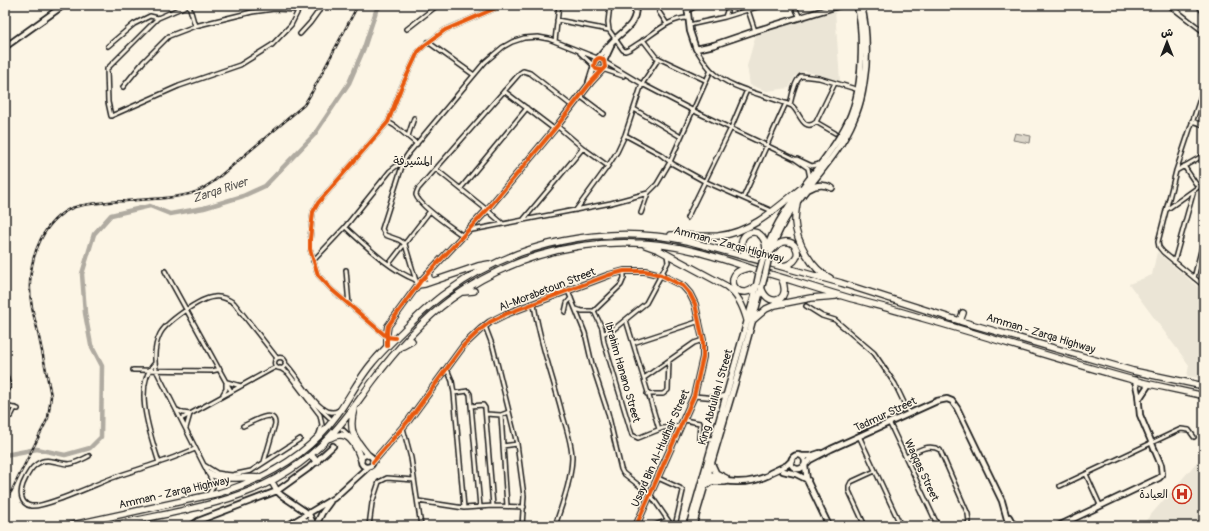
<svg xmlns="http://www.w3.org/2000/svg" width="1209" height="531" viewBox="0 0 1209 531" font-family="Pangolin,'Playpen Sans Arabic',sans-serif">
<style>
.built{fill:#ebe5d6}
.green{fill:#dbd5c8;stroke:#7c7872}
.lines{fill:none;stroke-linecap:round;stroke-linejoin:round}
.river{stroke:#b0aba1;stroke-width:4.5}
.street-casing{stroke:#1c1c1c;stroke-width:6}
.secondary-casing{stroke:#1c1c1c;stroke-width:8}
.primary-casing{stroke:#1c1c1c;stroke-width:8}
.highway-casing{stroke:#1c1c1c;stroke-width:8}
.street{stroke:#fcf5e5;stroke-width:3}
.secondary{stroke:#fcf5e5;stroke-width:4.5}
.primary{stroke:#fcf5e5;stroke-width:5}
.highway{stroke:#fcf5e5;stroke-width:5.5}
.rail-casing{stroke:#1c1c1c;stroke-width:2.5}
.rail{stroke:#fcf5e5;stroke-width:1;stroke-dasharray:3;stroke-linecap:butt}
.primary-bridge-casing{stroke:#1c1c1c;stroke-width:8;stroke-linecap:butt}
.primary-bridge{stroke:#fcf5e5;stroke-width:5}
.cycleway-casing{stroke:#fcf5e5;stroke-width:6}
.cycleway{stroke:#e8590c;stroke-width:4}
.labels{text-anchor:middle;stroke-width:3;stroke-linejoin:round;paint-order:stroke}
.street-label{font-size:11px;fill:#1c1c1c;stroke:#fcf5e5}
.poi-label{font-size:11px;fill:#1c1c1c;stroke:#fcf5e5;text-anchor:end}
.neighbourhood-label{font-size:12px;fill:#1c1c1c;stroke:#fcf5e5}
.water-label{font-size:12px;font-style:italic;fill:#575551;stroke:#fcf5e5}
</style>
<rect width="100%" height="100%" fill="#fcf5e5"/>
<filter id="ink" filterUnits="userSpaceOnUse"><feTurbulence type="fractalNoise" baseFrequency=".025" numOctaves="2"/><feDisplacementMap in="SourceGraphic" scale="8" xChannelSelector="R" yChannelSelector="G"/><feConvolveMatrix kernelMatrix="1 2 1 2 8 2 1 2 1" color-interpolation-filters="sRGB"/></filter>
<g filter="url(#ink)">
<path class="built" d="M 835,10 L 840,81 L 805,71 L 795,76 L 789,88 L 767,91 L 750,85 L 747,66 L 756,34 Z
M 1157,252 L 1204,292 L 1204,379 L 1187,376 L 1189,365 L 1129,284 L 1152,275 Z
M 1204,454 L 1204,526 L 1141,526 Z"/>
<path class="green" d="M 1015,133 L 1031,136 L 1030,143 L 1013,140 Z"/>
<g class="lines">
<path class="river" d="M 5,455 L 37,449 L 65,455 L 90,448 L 101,437 L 102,366 L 91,345 L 85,313 L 82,274 L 94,234 L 111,215 L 150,206 L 170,214 L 204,208 L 243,196 L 265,186 L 314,135 L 349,83 L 364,48 L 376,11 L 381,5"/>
<g class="street-casing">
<path id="street" d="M 188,5 L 158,18 L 107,69 L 108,102 L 111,116 L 179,86 L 240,65 L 272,45 L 291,25 L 301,5
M 189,5 L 195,26
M 312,5 L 320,10
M 610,5 L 608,22 L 609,30 L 623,50 L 625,51 C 630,50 634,46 639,43 C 654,34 669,18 688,18
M 794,5 L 800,18
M 1169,5 L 1204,32
M 1198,5 L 1204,13
M 748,10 L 755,31
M 687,11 L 698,5
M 659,12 L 667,24
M 725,17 L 729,5
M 557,20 L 609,30
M 689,25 L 725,17 L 764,5
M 407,29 L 438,5
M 300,34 L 310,23 L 323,5
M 643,40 L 656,57 L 705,80
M 555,41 L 559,5
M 428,42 L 474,75
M 108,46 L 134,24 L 150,16 L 158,18
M 696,49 C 701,56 705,64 711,70 C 730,90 768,95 792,106 C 800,112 803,133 816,122 L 835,83
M 580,53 L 594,66
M 605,62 L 642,84 L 692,110 L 795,159 L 808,168 L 810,178
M 602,69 L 623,76
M 123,87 L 144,61 L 169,36 L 195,26 L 252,12 L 274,9 L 298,10
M 1204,87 L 1176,171 L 1158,242 L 1159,247 L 1163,252 L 1204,286
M 504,91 L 554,129
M 580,96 L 604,114
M 790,105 C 792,96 794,82 801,76 L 819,78 L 859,90
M 634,109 L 681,137
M 1192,121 L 1204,125
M 388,122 L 395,126 L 417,144
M 816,122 L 835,133
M 557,126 L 583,148 L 608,166
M 625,135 L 660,154 L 673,164 L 704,181 L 772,211
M 408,136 L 414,118
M 797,159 L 812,166 L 820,164
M 1184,166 L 1198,187
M 437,170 L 487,210 L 502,223
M 1176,171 L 1204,155
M 461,188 L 527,108
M 743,198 L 786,103
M 576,210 L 608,166 L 617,152 L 625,135 L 642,84 L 659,58
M 1166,210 L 1204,183
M 641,213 L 648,193
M 687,218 L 731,128 L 747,90
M 524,219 L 583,148
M 345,227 C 365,245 390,270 416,280
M 467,231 L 611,203 L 648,193 L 657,184 L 670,162 L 711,70
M 463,236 C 454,229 419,206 416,195 C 416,193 417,192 418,189 L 520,73 L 523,71 L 530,73 L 572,106
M 313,261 L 345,227 L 390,171 L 404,160
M 1174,262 L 1194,190
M 389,264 L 430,211
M 346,270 L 349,305
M 165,271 L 231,391
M 1194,278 L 1204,239
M 418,285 L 416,281 L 405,244 L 399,240 L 385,235 L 382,229 L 404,160 L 408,154 L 485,62 L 503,47 L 512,42 L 524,38 L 538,37 L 549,39 L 597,58
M 568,291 L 585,333 L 592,364 L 608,413 L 621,469 L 623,473 L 650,494 L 672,526
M 534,304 C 539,341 553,377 562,413 C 566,427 572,444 572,458 C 571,482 562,504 555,526
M 806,306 L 822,316 L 835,320 L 874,353 L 895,384 L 909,413
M 576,309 L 582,311 L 594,311 L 621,285 L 624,278 L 624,271
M 594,311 L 602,328 L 604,342 L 632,435 L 638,438 L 663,428 L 680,426
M 565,312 L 567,303 L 571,298
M 626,320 L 659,429
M 485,326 L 493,347 L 517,444 L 524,496 L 522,526
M 604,333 L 614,329 L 646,303 L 668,262 L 667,255
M 387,337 L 332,290 L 318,275 L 310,249 L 310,239 L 313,212 L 318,203 L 388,122 L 401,88 L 418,52 L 425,45 L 445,30 L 503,5
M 633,343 L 700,321
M274.5 363a5.5 5.5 0 1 1 11 0a5.5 5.5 0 1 1-11 0Z
M 155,363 C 132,386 151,436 159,463
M 285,363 C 297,375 311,402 324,409 C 329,413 334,413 339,410
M 280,368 L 288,373 L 320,415 L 322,425 L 319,434
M 447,369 L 452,381 L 454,393 L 464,508
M 133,370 L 212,371 L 220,369
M 644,378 L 694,343 L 703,340
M 296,381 L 314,403 L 330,418
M 227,382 L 241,386
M 5,391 L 9,387 L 6,376
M 454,393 L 468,391 L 470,394 L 480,507
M 223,394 L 226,389 L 226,383
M 647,394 L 663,394 L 668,390 L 669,361
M 694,396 L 717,398 L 725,395
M 5,406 L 18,409
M 471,406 L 483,405 L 485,408 L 493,506
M 177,410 L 183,413 L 190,414 L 186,428
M 486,414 L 501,415 L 509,412
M 501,415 L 507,506
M 5,417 L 11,416 L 15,408
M 181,419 L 270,370 L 276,367
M 684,420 L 700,423 L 699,438 L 713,439
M 889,422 L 938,526
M 243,426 C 251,423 275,407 275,424 L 264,462
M 403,428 L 411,458 L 421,526
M 342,429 L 354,440
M 859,436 L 901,526
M 503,446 L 517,444
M 89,456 C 83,459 76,463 69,464 C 58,464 47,456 37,464 C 30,468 26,477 23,484 C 20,492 20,504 31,506 C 45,508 98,483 115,477 C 129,472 144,468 158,463 C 171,459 183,454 195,449
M 906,457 C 917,451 928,443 940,450 L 968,514 L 969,522 L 965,526
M 204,465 L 217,473 L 223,474 L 232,475 L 251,471 L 300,439
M 1086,474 L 1100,505
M 658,478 L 680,488 L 683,491 L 675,526
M 1060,486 L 1181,429 L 1189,430 L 1194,437
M 209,494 L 213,487 L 212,481 L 156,370 C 154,358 154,346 160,334 C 166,322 200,298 214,297 C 222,296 228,299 234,303 L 277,358
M 418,501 L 464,508 L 493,506 L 524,507
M 150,525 L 153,526
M 369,526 L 372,503 L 379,482 L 387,478 L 414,480
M 653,526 L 668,520
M 865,526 L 849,491 L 849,486 L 851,482 L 875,471"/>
</g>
<g class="secondary-casing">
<path id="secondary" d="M 687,5 L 690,31 L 696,49 L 714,45 L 755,31 L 841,5
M 5,47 L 64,5
M 598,58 C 603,53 607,47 613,41 C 625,29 636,26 636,5
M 604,61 L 611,46
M 589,82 L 594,66
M 387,346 L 387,332 L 388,326 L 420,282 L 487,210 L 557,126 L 591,82 L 605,67 L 604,61 C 602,57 598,57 595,61 L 594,66 L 596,69 L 601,70
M 1139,399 L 1149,384
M791 462a7 7 0 1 1 14 0a7 7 0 1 1-14 0Z
M361 461a6 6 0 1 1 12 0a6 6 0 1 1-12 0Z
M 802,456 L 811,456 L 820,453
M 373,462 L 409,420 L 464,345 L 481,329 L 490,322 L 506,314 L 609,275 L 624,271 L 645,271 L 661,275 L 683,286 L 690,294 L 695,304 L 703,340 L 703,357 L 694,396 L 636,526
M 805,465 L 810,460 L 831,449 L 937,401 L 947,399 L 952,401 L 957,408 L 1002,501 L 1009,526
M 805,465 L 807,480 L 829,526
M 783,471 L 796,474 L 808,480
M 705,473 L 723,478
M 704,477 C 726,482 747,486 769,475 L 770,473 L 787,465 L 792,460
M 277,491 L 281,495 L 309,514 L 314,526
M 1009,517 L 1014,526
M 299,520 L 305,520 L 313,526
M 316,525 L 322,513 L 330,502
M 191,526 L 198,521 L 277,491 L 309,468 L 333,446
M 287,526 L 334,498 L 368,467
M 1058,526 L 1159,478 L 1162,475 L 1161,465 L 1140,415 L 1138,394 L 1135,380"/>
</g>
<g class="primary-casing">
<path id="primary" d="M 809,189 C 817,184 824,184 832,188
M 771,250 C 776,237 782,224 790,212 C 811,181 840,154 854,119 C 862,102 864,84 866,66 C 867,45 867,25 861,5
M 766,251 C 781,203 821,172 844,129 C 856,108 860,86 861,62 C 862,43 862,24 857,5
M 711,462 L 716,473 L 726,478
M 705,486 L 711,482 L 725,482
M 689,526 L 754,297 L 759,273
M 693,526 L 741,363 L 765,275"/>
</g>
<g class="highway-casing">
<path id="highway" d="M 797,203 C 796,209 795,216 795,222 C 796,241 812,270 830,278
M 671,235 C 686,235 702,237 718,236 C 750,233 776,209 800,189
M 645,245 L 659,250 L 726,286 C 738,295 743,306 747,320
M 771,251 C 792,225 812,262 782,266
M 749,258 C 726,235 764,218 766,249
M 748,268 C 744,269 739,270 736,273 C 726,285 742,301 756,286
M 428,274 L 429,278 L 432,281
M 418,285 L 425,284 L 478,266 L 489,264
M 761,287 C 767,307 787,302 784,287 C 784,284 782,280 781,278
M 463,292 L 474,291
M 752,321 L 766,309 L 775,305 L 811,298 L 836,296
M 960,321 L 963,313
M 403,346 L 412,341
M 354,409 C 348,431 354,438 368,455
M 330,438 C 348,428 356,445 361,460
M 311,455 L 317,462
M 209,473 C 223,482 244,476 260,478
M 272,482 L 277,491
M 68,526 L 219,493 C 266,479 308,455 337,415 C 350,397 359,378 373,362 C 383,350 395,339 406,328 C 419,315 432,302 447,292 C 516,241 605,224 688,241 L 841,283 L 960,321 L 1133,371 L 1204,386
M 110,526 C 199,506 277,501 339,426 C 351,412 361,397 372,382 C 395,351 420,322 451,299 C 505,260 568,241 634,243 C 675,243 714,256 753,269 C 784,278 815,288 846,297 C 871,304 897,310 922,318 C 993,338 1062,361 1133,380 C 1156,386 1180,390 1204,396"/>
</g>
<use href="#street" class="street"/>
<use href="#secondary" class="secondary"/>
<use href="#primary" class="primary"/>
<use href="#highway" class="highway"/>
<g class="rail-casing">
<path id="rail" d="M 5,499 L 11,492 L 48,418 L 51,396 C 47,374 42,351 37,328 C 33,314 29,298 30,283 C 31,254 44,220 72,208 C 86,203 111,202 126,201 C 147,199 182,199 200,190 C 205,188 209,184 213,182 L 304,105 L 312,92 L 358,5"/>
</g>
<use href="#rail" class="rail"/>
<g class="primary-bridge-casing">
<path id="primary-bridge" d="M 759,273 L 764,255
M 765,275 L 769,257"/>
</g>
<use href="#primary-bridge" class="primary-bridge"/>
<g class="cycleway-casing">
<path id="cycleway" d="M 395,338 L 387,337 L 332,290 L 318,275 L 310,249 L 310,239 L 313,212 L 318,203 L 388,122 L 401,88 L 418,52 L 425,45 L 445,30 L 503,5
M 387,346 L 387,332 L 388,326 L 420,282 L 487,210 L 557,126 L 591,82 L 605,67 L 604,61 C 602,57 598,57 595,61 L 594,66 L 596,69 L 601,70
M 373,462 L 409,420 L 464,345 L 481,329 L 490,322 L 506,314 L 609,275 L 624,271 L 645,271 L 661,275 L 683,286 L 690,294 L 695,304 L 703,340 L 703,357 L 694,396 L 636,526"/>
</g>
<use href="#cycleway" class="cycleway"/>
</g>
</g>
<defs>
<g id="hospital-ring" transform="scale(1)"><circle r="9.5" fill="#fcf5e5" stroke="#c8321e" stroke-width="1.5"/><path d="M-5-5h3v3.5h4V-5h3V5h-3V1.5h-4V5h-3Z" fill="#c8321e"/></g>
</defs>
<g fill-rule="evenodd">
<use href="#hospital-ring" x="1182" y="494"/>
</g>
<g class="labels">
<g class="street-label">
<text transform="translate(729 244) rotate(15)" y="4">Amman - Zarqa Highway</text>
<text transform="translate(547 289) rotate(-21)" y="4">Al-Morabetoun Street</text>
<text transform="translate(1041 333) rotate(17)" y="4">Amman - Zarqa Highway</text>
<text transform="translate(623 372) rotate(74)" y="4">Ibrahim Hanano Street</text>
<text transform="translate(715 397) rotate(-74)" y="4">King Abdullah I Street</text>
<text transform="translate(885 414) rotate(-25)" y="4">Tadmur Street</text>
<text transform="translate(660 448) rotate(-66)" y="4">Usayd Bin Al-Hudhair Street</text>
<text transform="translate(922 470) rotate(65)" y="4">Waqqas Street</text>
<text transform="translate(174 492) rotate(-13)" y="4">Amman - Zarqa Highway</text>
</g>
<g class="poi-label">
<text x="1168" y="498">العيادة</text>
</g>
<g class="neighbourhood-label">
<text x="413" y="165">المشيرفة</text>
</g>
<g class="water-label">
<text transform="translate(220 190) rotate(-18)" y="4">Zarqa River</text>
</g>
</g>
<rect width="1209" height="531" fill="none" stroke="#fcf5e5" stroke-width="20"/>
<rect x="10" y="10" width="1189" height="511" fill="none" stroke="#1c1c1c" stroke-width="1.5" filter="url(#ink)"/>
<g transform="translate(1167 42)" stroke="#fcf5e5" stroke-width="3" paint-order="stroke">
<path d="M0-3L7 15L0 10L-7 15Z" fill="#1c1c1c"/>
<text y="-6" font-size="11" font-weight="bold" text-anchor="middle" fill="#1c1c1c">ش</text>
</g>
</svg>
